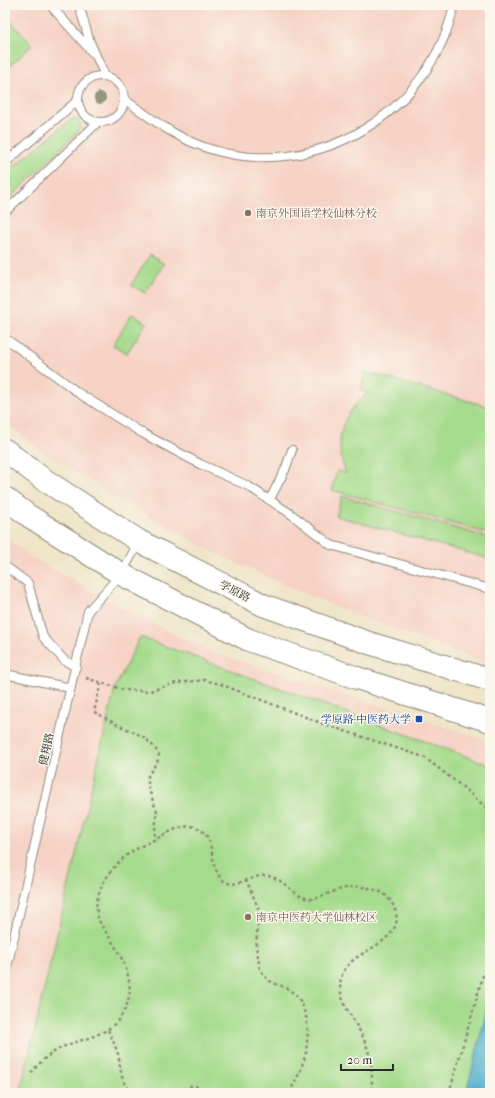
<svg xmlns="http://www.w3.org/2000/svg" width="495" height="1098" viewBox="0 0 495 1098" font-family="'IM FELL French Canon','Noto Serif SC',serif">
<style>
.built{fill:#f6d2c5}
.green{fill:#a5db8c;stroke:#68835c}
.water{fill:#4badca;stroke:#3b6c7a}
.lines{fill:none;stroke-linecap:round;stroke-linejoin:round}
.lane-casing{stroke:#8d887a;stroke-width:10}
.secondary-casing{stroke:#8d887a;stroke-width:24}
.path{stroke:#8d887a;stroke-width:2.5;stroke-dasharray:3 3;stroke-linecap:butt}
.lane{stroke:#fff;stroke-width:8}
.secondary{stroke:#fff;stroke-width:22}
.tree{fill:#949780}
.education-dot{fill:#8d6e63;stroke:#fbf7ec;stroke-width:1.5}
.transit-dot{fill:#1a4fb4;stroke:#fbf7ec;stroke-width:1.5}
.labels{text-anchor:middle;stroke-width:3;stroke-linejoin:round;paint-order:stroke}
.education-label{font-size:11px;fill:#785e54;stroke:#fbf7ec;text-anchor:start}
.street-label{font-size:11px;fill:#2b2b2b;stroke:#fbf7ec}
.transit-label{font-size:11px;fill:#164399;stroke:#fbf7ec;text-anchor:end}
</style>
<rect width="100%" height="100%" fill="#fbf7ec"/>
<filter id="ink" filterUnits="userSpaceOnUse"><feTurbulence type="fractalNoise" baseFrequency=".025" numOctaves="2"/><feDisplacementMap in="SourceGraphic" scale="8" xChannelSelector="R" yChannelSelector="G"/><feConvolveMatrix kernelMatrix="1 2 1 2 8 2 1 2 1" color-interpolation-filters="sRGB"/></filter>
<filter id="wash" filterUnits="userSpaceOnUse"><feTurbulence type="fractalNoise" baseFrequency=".012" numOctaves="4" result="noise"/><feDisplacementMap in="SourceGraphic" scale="16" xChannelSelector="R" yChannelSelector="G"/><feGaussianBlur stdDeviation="0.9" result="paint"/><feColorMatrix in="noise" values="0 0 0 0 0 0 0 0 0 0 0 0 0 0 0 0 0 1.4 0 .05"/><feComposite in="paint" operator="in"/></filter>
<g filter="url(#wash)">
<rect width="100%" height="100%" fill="#efe6ca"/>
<path class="built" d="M 5,5 L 490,5 L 490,664 L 369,620 L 302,593 L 211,551 L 113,496 L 26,440 L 5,421 Z
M 5,537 L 30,556 L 144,620 L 215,653 L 490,741 L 490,1093 L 5,1093 Z"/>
<path class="green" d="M 5,15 L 32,45 L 9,67 L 8,85 L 5,103 Z
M 73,118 L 80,121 L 81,128 L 80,130 L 5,203 L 5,174 L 70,120 Z
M 150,255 L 164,264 L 145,293 L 131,285 Z
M 132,314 L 146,323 L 127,353 L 113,345 Z
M 366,372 L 490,407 L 490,534 L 332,490 L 337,471 L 346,473 C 333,440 341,415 368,393 L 361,391 Z
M 342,496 L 490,538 L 490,559 L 336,516 Z
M 140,637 L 490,765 L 490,1093 L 20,1093 L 115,688 Z"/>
<path class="water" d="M 490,997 L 490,1093 L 466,1093 Z"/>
</g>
<g filter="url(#ink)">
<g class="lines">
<g class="lane-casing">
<path id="lane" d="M 50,5 L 92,52
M 79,5 L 90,42 L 105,76
M78 99a23 23 0 1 1 46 0a23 23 0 1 1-46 0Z
M 124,99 C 152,119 177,139 210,149 C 316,182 431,113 454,5
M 5,163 L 78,100
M 5,212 L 98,122
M 5,338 L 80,394 L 142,433 L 200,464 L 248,486 L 291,514 L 331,545 L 490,589
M 270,499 L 285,470 L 292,450
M 5,566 L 28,583 L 43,637 L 64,660 L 76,667
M 5,674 L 71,688
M 5,976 L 88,611 L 121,574 L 139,542"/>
</g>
<g class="secondary-casing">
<path id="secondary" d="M 5,450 L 43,479 L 139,541 L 263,605 L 369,643 L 490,680
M 5,498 L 29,516 L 121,574 L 249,640 L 357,678 L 490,721"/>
</g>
<path class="path" d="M 86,678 L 125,690 L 150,691 L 176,683 L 204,680 L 220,684 L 326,725 L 424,757 L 464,788 L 490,811
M 101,683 L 94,712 C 102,716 109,720 116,724 C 136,734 146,734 159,754 L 158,760 L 148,776 L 148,787 L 157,812 L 154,840
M 246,879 L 259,910 L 256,945 L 260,969 L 267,979 L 273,983 L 285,987 L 295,994 L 299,998 L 306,1016 L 308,1032 L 306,1053 L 300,1072 L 289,1093
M 108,1030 C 112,1038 115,1046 118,1054 C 121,1068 120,1083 132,1093
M 31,1073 C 39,1063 48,1055 59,1049 C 82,1037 109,1038 123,1013 C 139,985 123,959 108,935 C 103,928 98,921 97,913 C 94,894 107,874 120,861 C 131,851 143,845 156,839 C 172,831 195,815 208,838 C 214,851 211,871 224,881 C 236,890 253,873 268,876 C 285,879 296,899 311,899 C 317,899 322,896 327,894 C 343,888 356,884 372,889 C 381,891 387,895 392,903 C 409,934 374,945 356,958 C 349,963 343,970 341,978 C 336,1001 356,1020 364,1040 C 372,1057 373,1075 371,1093
M 179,1093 L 190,1086 L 199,1087 L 209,1093
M 449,1093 L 490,952"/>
<use href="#lane" class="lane"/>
<use href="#secondary" class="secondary"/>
</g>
<circle class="tree" cx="100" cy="98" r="6"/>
</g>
<g class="education-dot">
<circle cx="248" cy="213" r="4"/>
<circle cx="248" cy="917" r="4"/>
</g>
<rect class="transit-dot" x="415" y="715" width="8" height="8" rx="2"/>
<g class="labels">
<g class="education-label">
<text x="256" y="217">南京外国语学校仙林分校</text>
<text x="256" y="921">南京中医药大学仙林校区</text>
</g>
<g class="street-label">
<text transform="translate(235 591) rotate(27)" y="4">学原路</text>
<text transform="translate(46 749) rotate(-77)" y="4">健翔路</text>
</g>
<g class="transit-label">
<text x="411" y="723">学原路·中医药大学</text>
</g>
</g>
<rect width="495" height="1098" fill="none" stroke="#fbf7ec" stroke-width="20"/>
<path d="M341 1064v6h52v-6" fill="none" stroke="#2b2b2b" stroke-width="2"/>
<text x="347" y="1064" font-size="12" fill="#2b2b2b" stroke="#fbf7ec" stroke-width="3" paint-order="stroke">20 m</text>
</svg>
